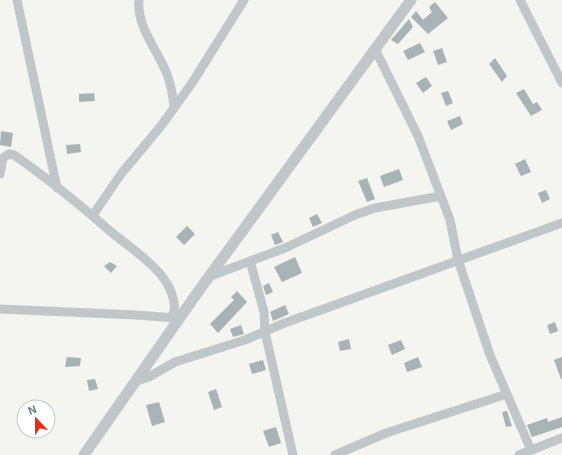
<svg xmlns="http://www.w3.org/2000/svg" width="562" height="455" viewBox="0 0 562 455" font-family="Helvetica,sans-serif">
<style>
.building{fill:#a8b3b5}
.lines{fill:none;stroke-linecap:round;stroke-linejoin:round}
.minor{stroke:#c1c6c8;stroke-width:9}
.tertiary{stroke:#c1c6c8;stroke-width:11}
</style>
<rect width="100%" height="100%" fill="#f4f4f0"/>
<path class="building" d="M 435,2 L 448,18 L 428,34 L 411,17 L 416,11 L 423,20 L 432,12 L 429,7 Z
M 409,19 L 413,27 L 398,44 L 391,40 Z
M 420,43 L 425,52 L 408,60 L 403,51 Z
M 442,48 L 447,62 L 438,65 L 433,51 Z
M 495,58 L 507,76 L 502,82 L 489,64 Z
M 426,77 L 432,86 L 423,93 L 416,83 Z
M 524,89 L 533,104 L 537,102 L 542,110 L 531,116 L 516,93 Z
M 448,91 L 453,103 L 446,106 L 441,93 Z
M 94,93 L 95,101 L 79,102 L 79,94 Z
M 460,116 L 463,124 L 451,130 L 447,121 Z
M 1,131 L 13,133 L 11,147 L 0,145 Z
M 80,144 L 81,152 L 67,154 L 66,145 Z
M 525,159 L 531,172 L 521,176 L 515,164 Z
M 399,169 L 403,180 L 384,187 L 380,176 Z
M 367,178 L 375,199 L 367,202 L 358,181 Z
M 546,190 L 550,199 L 542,203 L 538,193 Z
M 317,214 L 322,223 L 313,227 L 309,218 Z
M 187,226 L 195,234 L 184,245 L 176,237 Z
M 278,232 L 283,242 L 275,245 L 271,235 Z
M 295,257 L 302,273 L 282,282 L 274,267 Z
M 110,262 L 117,266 L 111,273 L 104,266 Z
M 269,283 L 273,292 L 266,295 L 263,286 Z
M 237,291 L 247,302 L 218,333 L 210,324 L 234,300 L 231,297 Z
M 285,305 L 289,314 L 273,321 L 270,312 Z
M 555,322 L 558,331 L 550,334 L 547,325 Z
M 241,325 L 244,334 L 233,337 L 230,329 Z
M 349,339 L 351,349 L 340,351 L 338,342 Z
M 401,340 L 405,349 L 392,355 L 388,345 Z
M 67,357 L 81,358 L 80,366 L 65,367 Z
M 418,357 L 422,367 L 407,372 L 404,363 Z
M 562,357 L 562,379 L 561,379 L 554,360 Z
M 263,360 L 266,370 L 252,374 L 249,364 Z
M 95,379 L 98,389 L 89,391 L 87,380 Z
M 216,389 L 222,407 L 214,410 L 208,392 Z
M 159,402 L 165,422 L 152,426 L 146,405 Z
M 507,411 L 512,426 L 506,427 L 502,412 Z
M 562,417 L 562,427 L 532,437 L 527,425 L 547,418 L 548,422 Z
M 276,427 L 281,443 L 269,447 L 263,431 Z"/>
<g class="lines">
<path class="minor" d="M 17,0 L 57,188
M 139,0 C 136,26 158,51 167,74 C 171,85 173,96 174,107
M 520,0 L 562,83
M 375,49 L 418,136 L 450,220 L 458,260 L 490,355 L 531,450
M 0,174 L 3,158 L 9,154 L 14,155 C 47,178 79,204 110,231 C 129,247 155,263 168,285 C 173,294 177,308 172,317
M 93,215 L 121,174 L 161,126 L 192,83 L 244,0
M 250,261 L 264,312 L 265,332 L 293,455
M 208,277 L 285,248 L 355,215 L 375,208 L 441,196
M 0,309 L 136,315 L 176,318
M 137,381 L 149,377 L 175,362 L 245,340 L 282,324 L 562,223
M 335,455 L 386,433 L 507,394
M 519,455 L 562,438"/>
<path class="tertiary" d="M 84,455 L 195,296 L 411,0"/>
</g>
<g transform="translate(36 419) rotate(338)"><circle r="19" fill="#ffffff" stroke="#c0c9cd"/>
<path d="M0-3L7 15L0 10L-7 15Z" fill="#ef2815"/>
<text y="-6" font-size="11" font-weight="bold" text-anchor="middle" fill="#617983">N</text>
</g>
</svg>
